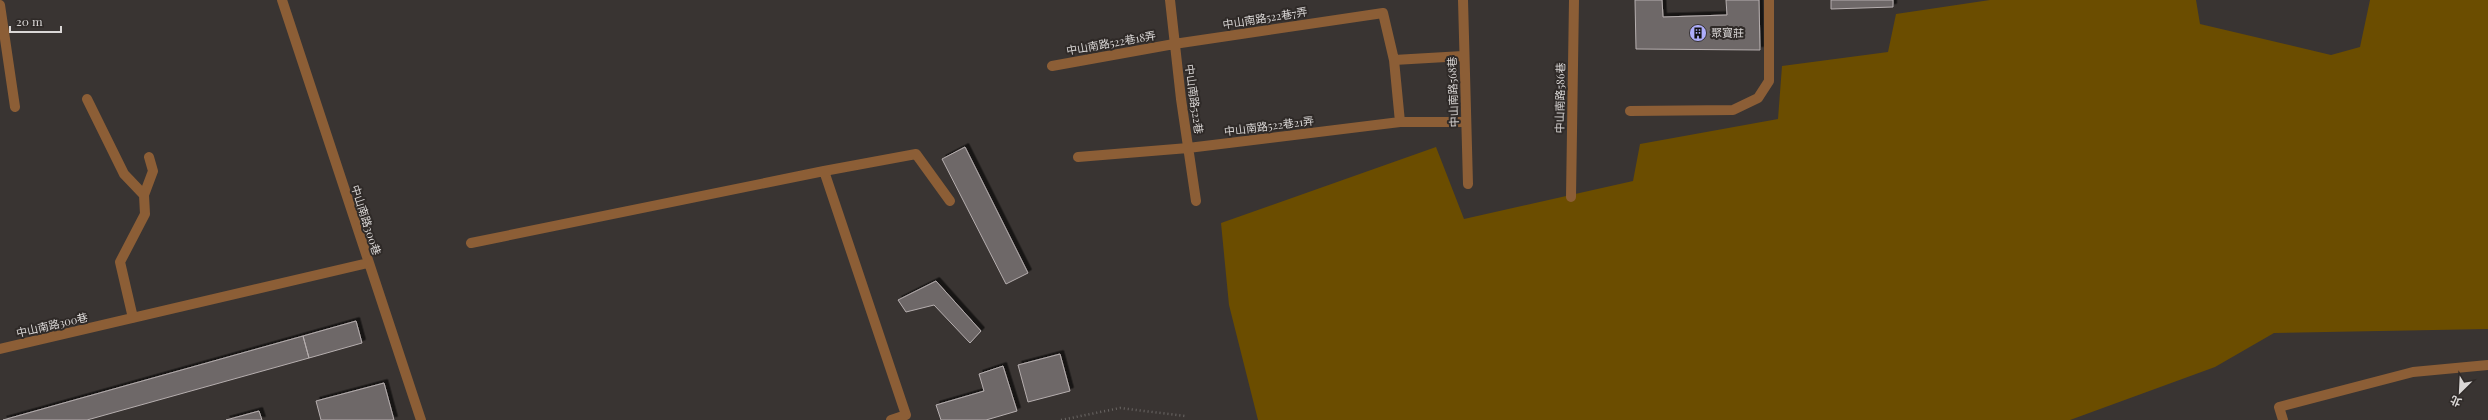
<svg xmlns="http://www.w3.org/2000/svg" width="2488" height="420" viewBox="0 0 2488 420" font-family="'Playfair Display','Noto Sans TC',serif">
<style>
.green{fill:#6b4d00}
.building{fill:#6e6768;stroke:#b6afaf;filter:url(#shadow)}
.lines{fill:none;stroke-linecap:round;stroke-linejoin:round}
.path{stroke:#6b6765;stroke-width:2.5;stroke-dasharray:1 3;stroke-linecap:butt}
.minor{stroke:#8c5e36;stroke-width:10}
.labels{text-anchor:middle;stroke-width:4;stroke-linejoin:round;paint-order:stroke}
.street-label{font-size:11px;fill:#dad7d6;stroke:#2f2a28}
.poi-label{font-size:11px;fill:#dad7d6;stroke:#2f2a28;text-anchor:start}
</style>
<defs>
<filter id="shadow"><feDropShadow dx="3.5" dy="-3.5" stdDeviation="0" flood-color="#0009"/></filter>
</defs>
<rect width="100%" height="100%" fill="#393432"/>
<path class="green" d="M 1990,0 L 2196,0 L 2200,24 L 2331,55 L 2360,47 L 2370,0 L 2488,0 L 2488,329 L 2274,333 L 2215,367 L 2070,420 L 1258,420 L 1229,305 L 1221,223 L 1436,147 L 1464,219 L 1633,181 L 1640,144 L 1778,119 L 1782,66 L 1888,52 L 1896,14 Z"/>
<path class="building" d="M 1635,0 L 1662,0 L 1663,17 L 1727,15 L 1726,0 L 1759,0 L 1760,50 L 1636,49 Z
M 1831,0 L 1893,0 L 1893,7 L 1831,9 Z
M 965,147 L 1028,273 L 1006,284 L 942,159 Z
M 936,281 L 981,331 L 970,343 L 934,305 L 906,312 L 898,300 Z
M 356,321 L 362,343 L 309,358 L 303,336 Z
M 303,336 L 309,358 L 87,420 L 3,420 Z
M 1060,354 L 1070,391 L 1028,402 L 1018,365 Z
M 1003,366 L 1017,411 L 986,420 L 941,420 L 936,405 L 984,391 L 979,374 Z
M 384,383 L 394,420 L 321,420 L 316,401 Z
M 259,411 L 262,420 L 226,420 Z"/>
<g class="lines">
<path class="path" d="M 1061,420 L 1120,408 L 1185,416"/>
<path class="minor" d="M 282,0 L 421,420
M 1170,0 L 1181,99 L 1196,201
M 1463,0 L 1468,184
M 0,5 L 15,107
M 1394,60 L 1463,56
M 1052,66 L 1174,44 L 1383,13 L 1394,60 L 1400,122 L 1188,148 L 1078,157
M 87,99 L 124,174 L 144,195 L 145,214 L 120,262 L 133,318
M 1630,111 L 1733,110 L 1758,98 L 1769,81 L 1769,0
M 1400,122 L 1466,122
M 144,195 L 153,171 L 149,157
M 1571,197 L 1574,0
M 471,243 L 824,171
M 0,349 L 368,263
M 891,420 L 906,415 L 824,171 L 916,154 L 950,201
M 2283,420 L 2279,407 L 2413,372 L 2488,365"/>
</g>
<defs>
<g id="building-disc" transform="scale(0.9)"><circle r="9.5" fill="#aeaefb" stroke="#2f2a28"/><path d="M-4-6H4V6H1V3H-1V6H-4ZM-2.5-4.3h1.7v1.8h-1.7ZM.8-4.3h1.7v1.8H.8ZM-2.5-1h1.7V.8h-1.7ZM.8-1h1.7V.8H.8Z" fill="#111"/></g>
</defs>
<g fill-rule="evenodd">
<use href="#building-disc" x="1698" y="33"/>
</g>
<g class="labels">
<g class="street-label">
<text transform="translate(1265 18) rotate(-9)" y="4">中山南路522巷7弄</text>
<text transform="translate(1111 43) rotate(-10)" y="4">中山南路522巷18弄</text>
<text transform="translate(1453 92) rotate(-92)" y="4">中山南路568巷</text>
<text transform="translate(1560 98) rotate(-89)" y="4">中山南路586巷</text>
<text transform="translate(1194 99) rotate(82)" y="4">中山南路522巷</text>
<text transform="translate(1269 126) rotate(-7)" y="4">中山南路522巷21弄</text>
<text transform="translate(366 220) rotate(72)" y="4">中山南路300巷</text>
<text transform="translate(52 325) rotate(-13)" y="4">中山南路300巷</text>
</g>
<g class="poi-label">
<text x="1711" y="37">聚寶莊</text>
</g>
</g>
<g transform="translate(2460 392) rotate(204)" stroke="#2f2a28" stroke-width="3" paint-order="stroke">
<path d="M0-3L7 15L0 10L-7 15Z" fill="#dad7d6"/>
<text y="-6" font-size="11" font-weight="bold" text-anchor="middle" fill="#dad7d6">北</text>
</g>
<path d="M10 26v6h51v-6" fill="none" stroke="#dad7d6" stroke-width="2"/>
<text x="16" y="26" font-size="12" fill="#dad7d6" stroke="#2f2a28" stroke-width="3" paint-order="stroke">20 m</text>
</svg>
